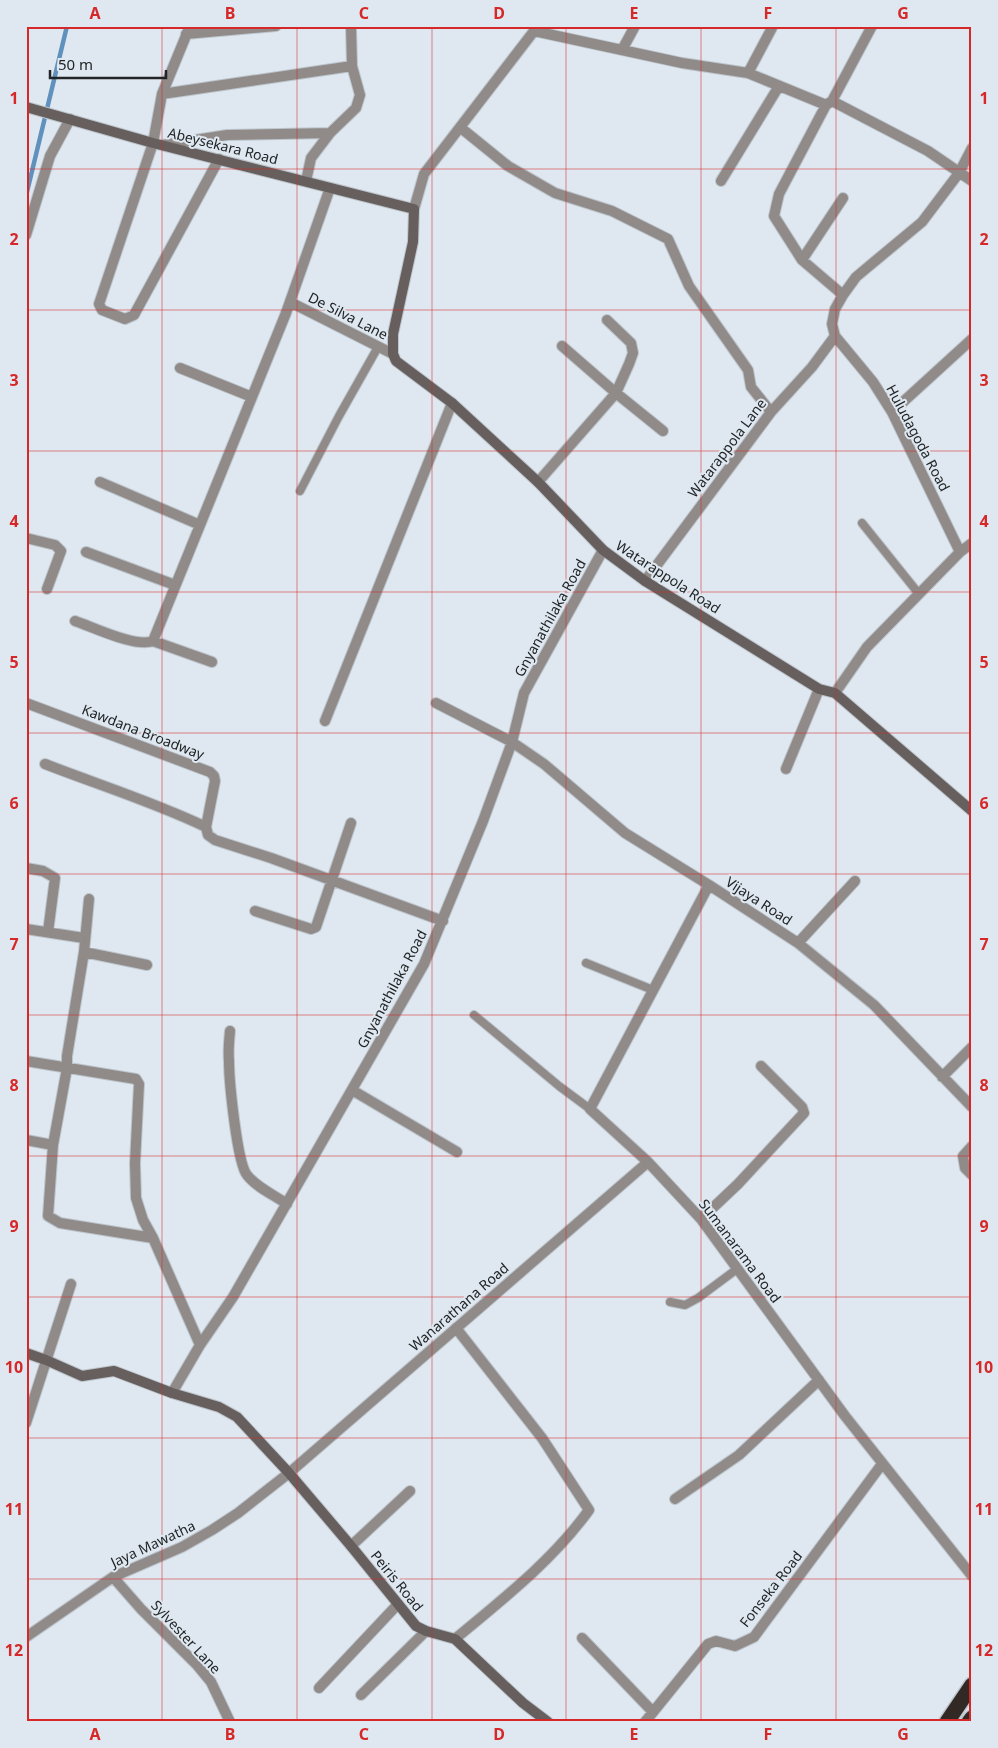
<svg xmlns="http://www.w3.org/2000/svg" width="998" height="1748" viewBox="0 0 998 1748" font-family="'Noto Sans',sans-serif">
<style>
.lines{fill:none;stroke-linecap:round;stroke-linejoin:round}
.stream{stroke:#5f91bc;stroke-width:4.5}
.lane-casing{stroke:#bdc5cc;stroke-width:10}
.street-casing{stroke:#bdc5cc;stroke-width:12}
.secondary-casing{stroke:#bdc5cc;stroke-width:12}
.highway-casing{stroke:#bdc5cc;stroke-width:18}
.lane{stroke:#908b89;stroke-width:8}
.street{stroke:#908b89;stroke-width:10}
.secondary{stroke:#675f5d;stroke-width:10}
.highway{stroke:#322925;stroke-width:15}
.grid{fill:none;stroke:#d62828;stroke-width:1;stroke-opacity:0.55}
.labels{text-anchor:middle;stroke-width:4;stroke-linejoin:round;paint-order:stroke}
.street-label{font-size:14px;fill:#212527;stroke:#dfe8f0}
.neatline{fill:none;stroke:#d62828;stroke-width:2}
.grid-label{font-size:16px;text-anchor:middle;font-weight:bold;fill:#d62828}
</style>
<rect width="100%" height="100%" fill="#dfe8f0"/>
<g class="lines">
<path class="stream" d="M 26,196 L 67,26"/>
<g class="lane-casing">
<path id="lane" d="M 300,491 L 339,416 L 378,347
M 862,523 L 919,594
M 586,963 L 653,990
M 474,1015 L 559,1086 L 590,1109
M 670,1302 L 685,1305 L 698,1298 L 737,1269"/>
</g>
<g class="street-casing">
<path id="street" d="M 190,26 L 162,94 L 153,143 L 99,304 L 102,310 L 125,319 L 134,315 L 219,159
M 534,31 L 682,63 L 748,73 L 826,105 L 832,101 L 928,151 L 972,181
M 186,34 L 276,26
M 622,50 L 635,26
M 748,73 L 773,26
M 162,94 L 352,66
M 832,101 L 872,26
M 826,105 L 779,194 L 774,216 L 802,260 L 843,295
M 461,128 L 508,166 L 555,193 L 612,211 L 668,239 L 689,286 L 748,370 L 751,387 L 771,412
M 163,145 L 227,135 L 330,133
M 306,181 L 311,158 L 330,133 L 356,108 L 360,95 L 352,66 L 351,26
M 721,181 L 779,86
M 414,209 L 424,174 L 534,31
M 26,235 L 50,156 L 70,119
M 802,260 L 843,198
M 290,302 L 393,354
M 562,346 L 616,393 L 663,431
M 180,368 L 252,397
M 892,412 L 972,339
M 100,482 L 200,525
M 538,482 L 616,393 L 629,364 L 633,353 L 631,343 L 607,320
M 26,538 L 55,545 L 61,551 L 47,589
M 86,552 L 175,585
M 960,552 L 972,543
M 645,581 L 771,412 L 812,367 L 835,336
M 75,621 C 93,627 136,648 153,641 L 286,313 L 330,188
M 153,641 L 212,662
M 835,693 L 867,647 L 960,552 L 892,412 L 873,382 L 835,336 L 832,324 L 835,309 L 843,295 L 856,277 L 922,222 L 959,173 L 972,148
M 26,703 L 210,772 L 214,776 L 215,781 L 206,827 L 208,835 L 215,840 L 271,858 L 443,921
M 436,703 L 512,742 L 544,764 L 625,833 L 709,885 L 798,943 L 874,1005 L 972,1107
M 325,721 L 452,403
M 45,764 C 99,785 154,802 206,827
M 786,769 L 819,689
M 26,868 L 43,871 L 55,878 L 48,932
M 709,885 L 590,1109 L 648,1162 L 701,1219 L 845,1416 L 972,1576
M 89,899 L 84,952 L 67,1056 L 67,1068 L 53,1145 L 48,1216 L 60,1223 L 153,1238
M 255,911 L 311,929 L 316,927 L 351,823
M 26,929 L 84,938
M 798,943 L 855,881
M 84,952 L 147,965
M 230,1031 C 229,1041 228,1051 229,1061 C 229,1080 237,1163 247,1175 C 256,1187 274,1195 287,1204
M 26,1061 L 136,1079 L 139,1084 L 135,1163 L 136,1198 L 143,1220 L 153,1238 L 200,1345
M 942,1077 L 972,1047
M 352,1090 L 457,1152
M 26,1140 L 53,1145
M 972,1146 L 963,1156 L 965,1168 L 972,1175
M 701,1219 L 738,1184 L 804,1113 L 802,1107 L 761,1066
M 172,1393 L 200,1345 L 233,1297 L 424,964 L 483,821 L 512,742 L 524,693 L 603,550
M 26,1423 L 71,1284
M 675,1499 L 739,1455 L 819,1380
M 351,1546 L 410,1491
M 113,1577 L 141,1609 L 197,1665 L 211,1682 L 230,1722
M 26,1637 L 113,1577 L 182,1547 L 212,1530 L 238,1513 L 289,1473 L 648,1162
M 582,1638 L 653,1712
M 455,1639 C 503,1599 553,1560 589,1510 L 542,1438 L 456,1328
M 319,1688 L 398,1604
M 361,1695 L 426,1631
M 645,1722 L 708,1644 L 716,1641 L 735,1646 L 754,1637 L 882,1464"/>
</g>
<g class="secondary-casing">
<path id="secondary" d="M 26,107 L 153,143 L 414,209 L 413,242 L 393,334 L 393,354 L 396,361 L 452,403 L 538,482 L 603,550 L 645,581 L 819,689 L 835,693 L 972,811
M 26,1353 L 46,1360 L 82,1376 L 114,1371 L 172,1393 L 219,1407 L 237,1417 L 289,1473 L 351,1546 L 416,1626 L 426,1631 L 455,1639 L 523,1703 L 548,1722"/>
</g>
<g class="highway-casing">
<path id="highway" d="M 947,1722 L 972,1685
M 969,1722 L 972,1718"/>
</g>
<use href="#lane" class="lane"/>
<use href="#street" class="street"/>
<use href="#secondary" class="secondary"/>
<use href="#highway" class="highway"/>
</g>
<path class="grid" d="M 162,26 L 162,1722M 297,26 L 297,1722M 432,26 L 432,1722M 566,26 L 566,1722M 701,26 L 701,1722M 836,26 L 836,1722M 26,169 L 972,169M 26,310 L 972,310M 26,451 L 972,451M 26,592 L 972,592M 26,733 L 972,733M 26,874 L 972,874M 26,1015 L 972,1015M 26,1156 L 972,1156M 26,1297 L 972,1297M 26,1438 L 972,1438M 26,1579 L 972,1579"/>
<g class="labels">
<g class="street-label">
<text transform="translate(223 146) rotate(14)" y="5">Abeysekara Road</text>
<text transform="translate(348 316) rotate(27)" y="5">De Silva Lane</text>
<text transform="translate(918 438) rotate(62)" y="5">Huludagoda Road</text>
<text transform="translate(727 448) rotate(-53)" y="5">Watarappola Lane</text>
<text transform="translate(668 577) rotate(33)" y="5">Watarappola Road</text>
<text transform="translate(550 618) rotate(-61)" y="5">Gnyanathilaka Road</text>
<text transform="translate(143 732) rotate(21)" y="5">Kawdana Broadway</text>
<text transform="translate(759 901) rotate(33)" y="5">Vijaya Road</text>
<text transform="translate(392 989) rotate(-62)" y="5">Gnyanathilaka Road</text>
<text transform="translate(740 1251) rotate(53)" y="5">Sumanarama Road</text>
<text transform="translate(459 1307) rotate(-41)" y="5">Wanarathana Road</text>
<text transform="translate(153 1544) rotate(-25)" y="5">Jaya Mawatha</text>
<text transform="translate(397 1581) rotate(51)" y="5">Peiris Road</text>
<text transform="translate(771 1589) rotate(-52)" y="5">Fonseka Road</text>
<text transform="translate(186 1637) rotate(47)" y="5">Sylvester Lane</text>
</g>
</g>
<rect width="998" height="1748" fill="none" stroke="#dfe8f0" stroke-width="55"/>
<path d="M50 70v8h116v-8" fill="none" stroke="#212527" stroke-width="2.5"/>
<text x="58" y="70" font-size="15" fill="#212527" stroke="#dfe8f0" stroke-width="4" paint-order="stroke">50 m</text>
<rect x="28" y="28" width="942" height="1692" class="neatline"/>
<g class="grid-label">
<text x="95" y="19">A</text>
<text x="230" y="19">B</text>
<text x="364" y="19">C</text>
<text x="499" y="19">D</text>
<text x="634" y="19">E</text>
<text x="768" y="19">F</text>
<text x="903" y="19">G</text>
<text x="14" y="104">1</text>
<text x="984" y="104">1</text>
<text x="14" y="245">2</text>
<text x="984" y="245">2</text>
<text x="14" y="386">3</text>
<text x="984" y="386">3</text>
<text x="14" y="527">4</text>
<text x="984" y="527">4</text>
<text x="14" y="668">5</text>
<text x="984" y="668">5</text>
<text x="14" y="809">6</text>
<text x="984" y="809">6</text>
<text x="14" y="950">7</text>
<text x="984" y="950">7</text>
<text x="14" y="1091">8</text>
<text x="984" y="1091">8</text>
<text x="14" y="1232">9</text>
<text x="984" y="1232">9</text>
<text x="14" y="1373">10</text>
<text x="984" y="1373">10</text>
<text x="14" y="1515">11</text>
<text x="984" y="1515">11</text>
<text x="14" y="1656">12</text>
<text x="984" y="1656">12</text>
<text x="95" y="1740">A</text>
<text x="230" y="1740">B</text>
<text x="364" y="1740">C</text>
<text x="499" y="1740">D</text>
<text x="634" y="1740">E</text>
<text x="768" y="1740">F</text>
<text x="903" y="1740">G</text>
</g>
</svg>
